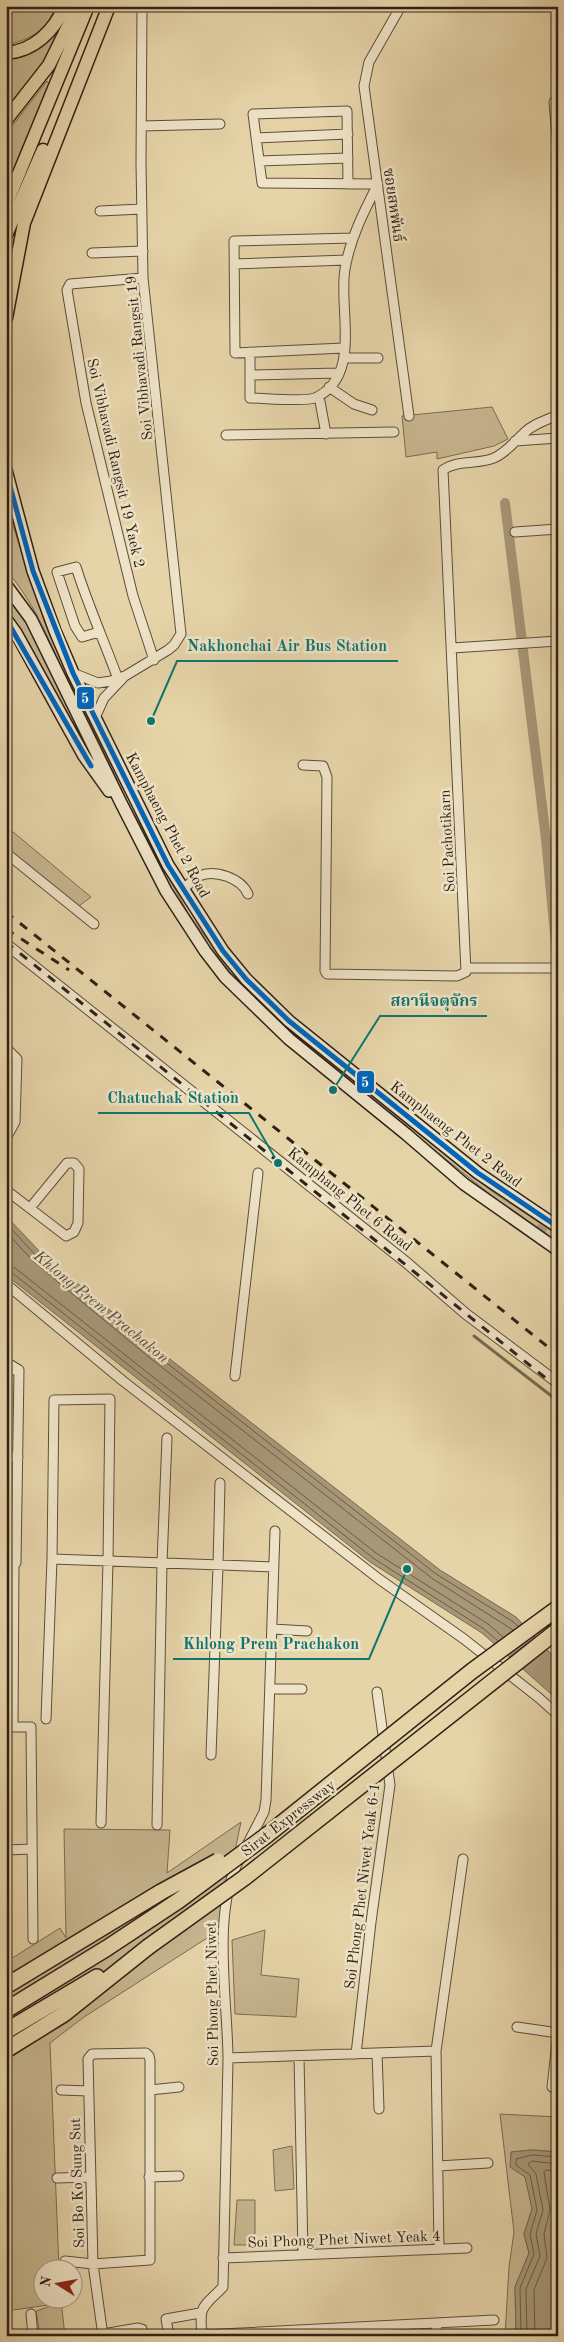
<svg xmlns="http://www.w3.org/2000/svg" width="564" height="2342" viewBox="0 0 564 2342" font-family="'Old Standard TT','Noto Serif Thai',serif">
<style>
.green{fill:#c7b690;stroke:#7a6c53}
.water{fill:#a79777;stroke:#776850}
.lines{fill:none;stroke-linecap:round;stroke-linejoin:round}
.shore{stroke:#6a5c46;stroke-width:1}
.stream{stroke:#776850;stroke-width:3}
.canal{stroke:#a79777;stroke-width:10}
.minor-casing{stroke:#5c4e3b;stroke-width:11}
.tertiary-casing{stroke:#5c4e3b;stroke-width:12}
.secondary-casing{stroke:#2e2216;stroke-width:14}
.primary-casing{stroke:#2e2216;stroke-width:15}
.motorway-casing{stroke:#2e2216;stroke-width:18}
.minor{stroke:#efe3c7;stroke-width:9}
.tertiary{stroke:#efe3c7;stroke-width:10}
.secondary{stroke:#efe3c7;stroke-width:11}
.primary{stroke:#e6d4a9;stroke-width:12}
.motorway{stroke:#e6d4a9;stroke-width:15}
.rail{stroke:#2e2216;stroke-width:3;stroke-dasharray:9 9;stroke-linecap:butt}
.motorway-bridge-casing{stroke:#2e2216;stroke-width:18;stroke-linecap:butt}
.motorway-bridge{stroke:#e6d4a9;stroke-width:15}
.bus-1-casing{stroke:#efe3c7;stroke-width:9}
.bus-1{stroke:#0065bd;stroke-width:5}
.labels{text-anchor:middle;stroke-width:5;stroke-linejoin:round;paint-order:stroke}
.street-label{font-size:15px;fill:#2e2216;stroke:#efe3c7}
.water-label{font-size:16px;font-style:italic;fill:#584b38;stroke:#efe3c7}
.leader{fill:none;stroke:#0f766e;stroke-width:2}
.callout-dot{fill:#0f766e;stroke:#efe3c7;stroke-width:2}
.callout-label{font-size:16px;text-anchor:middle;font-weight:bold;fill:#0f766e;stroke:#efe3c7;stroke-width:5;stroke-linejoin:round;paint-order:stroke}
.line-badge{stroke:#efe3c7;stroke-width:2}
.badge-label{font-size:14px;text-anchor:middle;font-weight:bold;fill:#fff}
</style>
<rect width="100%" height="100%" fill="#e6d4a9"/>
<filter id="stains"><feTurbulence type="fractalNoise" baseFrequency=".004" numOctaves="4"/><feColorMatrix values="0 0 0 0 .2 0 0 0 0 .09 0 0 0 0 .02 0 0 0 .5 -.17"/></filter>
<radialGradient id="worn" r=".72"><stop offset=".6" stop-color="#630" stop-opacity="0"/><stop offset="1" stop-color="#630" stop-opacity=".3"/></radialGradient>
<path class="green" d="M 6,6 L 55,6 C 48,31 29,40 6,45 Z
M 70,6 L 73,6 L 33,82 L 6,114 L 6,59 C 41,58 58,34 70,6 Z
M 47,81 L 50,85 L 6,191 L 6,134 Z
M 492,407 L 508,439 L 494,446 L 437,459 L 437,452 L 406,457 L 402,416 Z
M 6,504 L 46,626 L 69,679 L 128,803 L 188,913 L 207,939 L 242,984 L 280,1020 L 490,1190 L 558,1235 L 558,1242 L 533,1227 L 496,1199 C 448,1161 400,1123 353,1084 C 289,1032 233,986 187,916 C 143,848 108,769 74,695 C 54,652 37,605 6,570 Z
M 6,591 L 34,635 L 88,750 L 6,612 Z
M 6,826 L 91,897 L 79,906 L 6,848 Z
M 241,1822 L 218,1931 L 84,2017 L 50,2043 L 59,2269 L 42,2270 L 42,2300 L 61,2300 L 65,2336 L 40,2336 L 36,2311 L 56,2304 L 6,2311 L 6,1962 L 60,1928 L 66,1938 L 64,1829 L 170,1830 L 167,1873 Z
M 265,1930 L 261,1975 L 299,1979 L 296,2017 L 235,2014 L 232,1940 Z
M 500,2114 L 558,2117 L 558,2152 L 532,2150 L 511,2152 L 526,2177 L 532,2209 L 524,2234 L 529,2253 L 515,2287 L 516,2336 L 505,2336 L 509,2267 L 514,2232 Z
M 292,2146 L 294,2189 L 275,2191 L 273,2150 Z
M 237,2200 L 255,2200 L 255,2245 L 234,2245 Z"/>
<path class="water" d="M 6,1216 L 43,1255 L 157,1349 L 440,1570 L 516,1617 L 558,1661 L 558,1700 L 482,1633 L 370,1562 L 6,1275 Z
M 532,2150 L 558,2152 L 558,2336 L 516,2336 L 515,2287 L 529,2253 L 524,2234 L 532,2209 L 525,2177 L 510,2167 L 511,2152 Z"/>
<g class="lines">
<path class="shore" d="M 6,1223 L 39,1259 L 154,1353 L 436,1574 L 512,1621 L 518,1626
M 6,1232 L 35,1263 L 150,1358 L 433,1579 L 513,1630
M 6,1265 L 15,1268 L 376,1553 L 488,1624 L 503,1637
M 6,1271 L 11,1272 L 373,1558 L 484,1629 L 498,1641
M 521,2336 L 520,2288 L 534,2254 L 530,2234 L 537,2210 L 530,2175 L 516,2165 L 516,2159 L 532,2155 L 558,2157
M 527,2336 L 526,2289 L 540,2256 L 536,2234 L 543,2210 L 536,2174 L 528,2164 L 532,2161 L 558,2164
M 535,2336 L 534,2290 L 547,2258 L 544,2234 L 550,2210 L 544,2172 L 546,2170 L 558,2171"/>
<path class="stream" d="M 474,1336 L 558,1401"/>
<path class="canal" d="M 505,503 L 546,839 L 558,966
M 556,1210 L 558,1208
M 541,1229 L 542,1228"/>
<g class="minor-casing">
<path id="minor" d="M 401,6 L 369,62 L 364,86 L 409,416
M 554,102 L 558,147
M 142,126 L 220,124
M 256,138 L 348,134
M 259,161 L 348,158
M 100,211 L 142,209
M 92,253 L 143,251
M 234,264 L 347,260
M 143,278 L 70,284 L 67,290 L 86,403 L 133,596 L 154,660
M 344,348 L 235,353 L 234,241 L 353,238
M 250,352 L 250,398 C 263,398 305,402 315,398 C 363,376 338,309 345,269 C 350,239 364,211 378,184 L 262,183 L 253,114 L 347,111 L 348,184
M 344,358 L 378,358
M 250,375 L 339,373
M 329,387 L 354,404 L 372,410
M 319,396 L 326,434
M 226,435 L 394,432
M 515,441 L 558,438
M 515,532 L 558,529
M 99,632 L 82,637 L 75,626 L 57,572 L 76,567 C 88,605 104,641 118,679
M 452,648 L 558,641
M 73,673 L 98,683 L 111,681 L 125,676 L 168,650 L 174,645 L 181,634 L 143,278 L 141,163 L 142,6
M 95,718 L 104,698 L 123,678
M 303,765 L 323,766 L 327,777 L 325,971 L 327,974 L 457,976 L 466,972 L 443,470 C 458,459 478,465 494,458 C 507,452 514,442 524,433 C 533,424 546,420 558,415
M 6,853 L 94,924
M 183,889 C 188,885 194,879 199,876 C 215,869 241,878 248,894
M 466,968 L 558,968
M 6,1048 L 17,1059 L 15,1122 L 6,1138
M 6,1190 L 66,1236 L 74,1232 L 78,1223 L 79,1169 L 74,1163 L 67,1163 L 30,1208
M 6,1284 L 123,1381 L 379,1579 L 464,1639 L 539,1698 L 558,1715
M 6,1362 L 19,1370 L 6,1370
M 235,1376 L 258,1173
M 6,1457 L 18,1457
M 52,1559 L 274,1567
M 6,1563 L 16,1563 L 19,1370
M 272,1629 L 307,1631
M 270,1689 L 302,1689
M 46,1719 L 52,1559 L 54,1400 L 110,1399 L 108,1561 L 101,1823
M 6,1727 L 31,1727 L 33,1939
M 13,1727 L 14,1563
M 211,1755 L 218,1566 L 220,1483
M 157,1825 L 162,1563 L 167,1438
M 246,1847 L 264,1812 L 266,1800 L 275,1531
M 6,1850 L 32,1849
M 517,2027 L 558,2033
M 436,2051 L 439,2249
M 377,2053 L 379,2109
M 356,2054 L 371,1922 L 390,1785 L 377,1692
M 299,2056 L 303,2254
M 228,2058 L 436,2051 L 463,1859
M 552,2087 L 558,2033
M 61,2090 L 88,2091
M 150,2090 L 179,2087
M 438,2166 L 488,2163
M 149,2177 L 179,2176
M 57,2178 L 91,2177
M 223,2258 L 467,2248
M 65,2261 L 93,2264 L 150,2260 L 150,2060 L 149,2056 L 146,2053 L 92,2054 L 88,2059 L 93,2264 L 103,2336
M 31,2314 L 33,2336
M 436,2323 L 437,2336
M 103,2334 L 138,2328 L 142,2329 L 143,2336
M 202,2335 L 494,2320
M 169,2336 L 166,2319 L 200,2313
M 202,2336 C 199,2305 202,2308 223,2287 C 224,2211 227,2136 228,2060 C 228,2001 211,1911 240,1858"/>
</g>
<g class="tertiary-casing">
<path id="tertiary" d="M 6,944 L 407,1263 L 466,1314 L 558,1383"/>
</g>
<g class="secondary-casing">
<path id="secondary" d="M 6,470 L 33,571 L 55,631 L 73,673 L 168,865 L 223,951 L 246,979 L 289,1021 L 478,1173 L 558,1227
M 6,585 L 31,619 L 121,803 L 166,891 L 205,951 L 225,977 L 289,1039 L 406,1134 L 464,1184 L 558,1250
M 6,619 L 16,633 L 84,756 L 109,791"/>
</g>
<g class="primary-casing">
<path id="primary" d="M 6,53 C 34,51 54,31 65,6
M 6,120 L 49,65 L 78,6
M 6,205 L 88,6
M 6,235 L 43,150
M 6,318 L 24,223 L 109,6"/>
</g>
<g class="motorway-casing">
<path id="motorway" d="M 6,2031 L 97,1977
M 6,2050 L 64,2014 L 148,1947"/>
</g>
<use href="#minor" class="minor"/>
<use href="#tertiary" class="tertiary"/>
<use href="#secondary" class="secondary"/>
<use href="#primary" class="primary"/>
<use href="#motorway" class="motorway"/>
<path class="rail" d="M 6,912 L 558,1355
M 6,929 L 69,970
M 6,942 L 558,1388"/>
<g class="motorway-bridge-casing">
<path id="motorway-bridge" d="M 148,1947 L 244,1878 L 558,1630
M 6,1986 L 161,1892 L 218,1861
M 6,2010 L 107,1948 L 178,1901 L 267,1835 L 472,1671 L 558,1608"/>
</g>
<use href="#motorway-bridge" class="motorway-bridge"/>
<g class="bus-1-casing">
<path id="bus-1" d="M 6,471 L 33,571 L 73,673 L 168,865 L 223,951 L 246,979 L 289,1021 L 478,1173 L 558,1227
M 6,619 L 91,766"/>
</g>
<use href="#bus-1" class="bus-1"/>
</g>
<g class="labels">
<g class="street-label">
<text transform="translate(394 205) rotate(82)" y="5">ซอยสหพันธ์</text>
<text transform="translate(139 358) rotate(-96)" y="5">Soi Vibhavadi Rangsit 19</text>
<text transform="translate(116 463) rotate(77)" y="5">Soi Vibhavadi Rangsit 19 Yaek 2</text>
<text transform="translate(168 825) rotate(62)" y="5">Kamphaeng Phet 2 Road</text>
<text transform="translate(447 841) rotate(-93)" y="5">Soi Pachotikarn</text>
<text transform="translate(456 1134) rotate(38)" y="5">Kamphaeng Phet 2 Road</text>
<text transform="translate(350 1199) rotate(39)" y="5">Kamphang Phet 6 Road</text>
<text transform="translate(288 1818) rotate(-38)" y="5">Sirat Expressway</text>
<text transform="translate(362 1886) rotate(-83)" y="5">Soi Phong Phet Niwet Yeak 6-1</text>
<text transform="translate(212 1994) rotate(-91)" y="5">Soi Phong Phet Niwet</text>
<text transform="translate(77 2183) rotate(-92)" y="5">Soi Bo Ko Sung Sut</text>
<text transform="translate(344 2239) rotate(-2)" y="5">Soi Phong Phet Niwet Yeak 4</text>
</g>
<g class="water-label">
<text transform="translate(102 1306) rotate(39)" y="6">Khlong Prem Prachakon</text>
</g>
</g>
<path class="leader" d="M151 721L177 661H398M333 1090L380 1016H487M278 1163L249 1113H98M407 1569L369 1659H173"/>
<g class="callout-dot">
<circle cx="151" cy="721" r="5"/>
<circle cx="333" cy="1090" r="5"/>
<circle cx="278" cy="1163" r="5"/>
<circle cx="407" cy="1569" r="5"/>
</g>
<g class="callout-label">
<text x="287" y="651">Nakhonchai Air Bus Station</text>
<text x="434" y="1006">สถานีจตุจักร</text>
<text x="173" y="1103">Chatuchak Station</text>
<text x="271" y="1649">Khlong Prem Prachakon</text>
</g>
<g class="line-badge">
<rect x="76" y="686" width="19" height="24" rx="5" fill="#0065bd"/>
<rect x="356" y="1070" width="19" height="24" rx="5" fill="#0065bd"/>
</g>
<g class="badge-label">
<text x="85" y="703">5</text>
<text x="365" y="1087">5</text>
</g>
<rect width="564" height="2342" fill="none" stroke="#e6d4a9" stroke-width="25"/>
<rect x="8" y="8" width="549" height="2327" fill="none" stroke="#2e2216" stroke-width="2.5"/>
<rect x="12" y="12" width="539" height="2317" fill="none" stroke="#2e2216"/>
<g transform="translate(58 2284) rotate(281)"><circle r="24" fill="#efe3c7" stroke="#a29680"/>
<path d="M0-4L9 19L0 12L-9 19Z" fill="#8f2418"/>
<text y="-8" font-size="14" font-weight="bold" text-anchor="middle" fill="#2e2216">N</text>
</g>
<rect width="100%" height="100%" filter="url(#stains)"/>
<rect width="100%" height="100%" fill="url(#worn)"/>
</svg>
